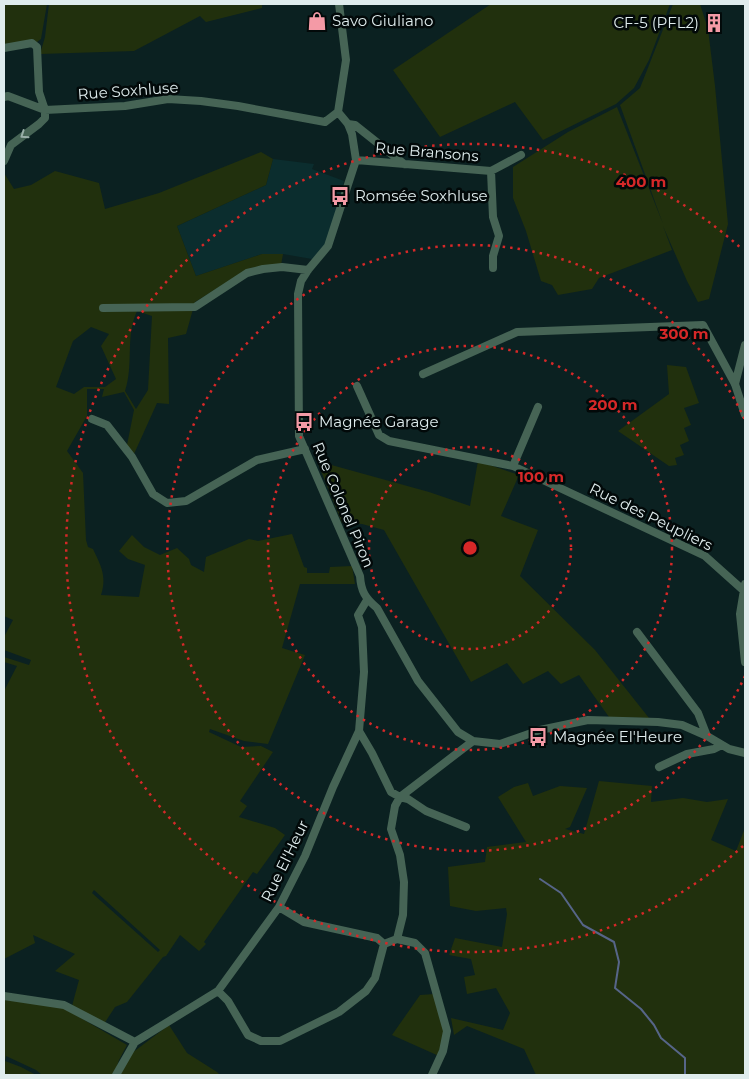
<svg xmlns="http://www.w3.org/2000/svg" width="749" height="1079" viewBox="0 0 749 1079" font-family="Montserrat,sans-serif">
<style>
.built{fill:#0b2d2e}
.green{fill:#21300d;fill-rule:evenodd}
.lines{fill:none;stroke-linecap:round;stroke-linejoin:round}
.stream{stroke:#566588;stroke-width:2}
.minor{stroke:#466455;stroke-width:8}
.oneway{stroke:#9aafa9}
.ring{fill:none;stroke:#d62828;stroke-width:2.5;stroke-dasharray:2.5 5}
.labels{text-anchor:middle;stroke-width:5;stroke-linejoin:round;paint-order:stroke}
.poi-label{font-size:15px;fill:#dfeced;stroke:#020909;text-anchor:start}
.street-label{font-size:15px;fill:#dfeced;stroke:#020909}
.centre{fill:#d62828;stroke:#020909;stroke-width:2.5}
.ring-label{font-size:15px;text-anchor:middle;font-weight:bold;fill:#d62828;stroke:#020909;stroke-width:5;stroke-linejoin:round;paint-order:stroke}
</style>
<rect width="100%" height="100%" fill="#0b2121"/>
<path class="built" d="M 273,159 L 314,164 L 312,169 L 344,181 L 330,239 L 312,259 L 283,254 L 262,254 L 196,276 L 177,226 L 266,185 Z"/>
<path class="green" d="M 4,4 L 47,4 L 41,39 L 37,42 L 4,46 Z
M 49,4 L 262,4 L 262,8 L 206,22 L 200,16 L 134,51 L 40,54 L 45,37 Z
M 491,4 L 670,4 L 649,60 L 634,88 L 616,104 L 543,140 L 515,102 L 440,137 L 393,70 Z
M 673,4 L 700,4 L 708,29 L 715,86 L 728,224 L 709,299 L 698,302 L 687,281 L 663,226 L 672,250 L 599,278 L 592,289 L 558,295 L 552,285 L 541,281 L 526,231 L 513,198 L 513,167 L 568,132 L 617,107 L 663,224 L 620,105 L 640,88 Z
M 261,152 L 273,159 L 266,185 L 177,226 L 196,276 L 262,254 L 283,254 L 281,265 L 250,268 L 195,302 L 186,334 L 168,338 L 169,404 L 157,403 L 134,454 L 127,445 L 134,410 L 124,392 L 102,397 L 104,389 L 87,389 L 87,416 L 67,451 L 83,473 L 86,540 L 88,547 L 93,549 C 101,566 107,576 101,595 L 139,597 L 145,565 L 128,559 L 119,551 L 132,535 L 144,547 L 160,555 L 177,548 L 189,559 L 191,565 L 204,572 L 206,557 L 249,539 L 258,541 L 292,534 L 304,567 L 307,568 L 307,573 L 329,573 L 330,567 L 352,566 L 355,584 L 300,584 L 282,648 L 305,655 L 268,744 L 244,741 L 210,729 L 209,732 L 241,747 L 261,746 L 273,752 L 240,801 L 247,806 L 239,817 L 275,828 L 285,835 L 257,874 L 253,872 L 204,942 L 206,944 L 199,951 L 180,935 L 166,956 L 163,957 L 127,1002 L 115,1007 L 104,1024 L 72,1006 L 79,980 L 55,971 L 75,954 L 33,935 L 35,943 L 4,959 L 4,691 L 17,666 L 4,662 L 4,657 L 29,665 L 31,660 L 4,650 L 4,637 L 13,620 L 4,616 L 4,173 L 14,189 L 31,185 L 55,171 L 99,183 L 105,209 L 159,193 ZM 137,311 L 152,316 L 148,390 L 136,409 L 125,391 C 134,364 125,337 137,311 ZM 91,327 L 109,334 L 101,346 L 116,379 L 105,387 L 84,387 L 74,394 L 56,387 L 73,341 ZM 94,890 L 160,950 L 158,952 L 92,893 Z
M 667,365 L 686,367 L 699,403 L 684,408 L 691,425 L 684,428 L 689,441 L 680,445 L 684,455 L 675,458 L 677,465 L 669,466 L 618,431 L 669,394 Z
M 317,461 L 429,492 L 470,506 L 478,461 L 519,475 L 501,516 L 538,530 L 520,576 L 595,650 L 649,718 L 609,717 L 579,675 L 561,684 L 548,671 L 523,684 L 507,663 L 471,682 L 384,530 L 362,524 L 342,523 Z
M 599,781 L 652,786 L 651,802 L 683,798 L 707,802 L 728,799 L 711,840 L 736,851 L 745,828 L 745,1075 L 536,1075 L 524,1049 L 467,1026 L 454,1035 L 451,1018 L 503,1030 L 510,1013 L 496,988 L 467,994 L 464,977 L 475,975 L 471,959 L 449,955 L 455,938 L 502,947 L 507,914 L 506,908 L 476,911 L 450,906 L 448,867 L 485,862 L 487,847 L 526,842 L 498,797 L 514,787 L 528,783 L 533,796 L 560,786 L 587,788 L 570,827 L 565,829 L 584,834 Z
M 435,994 L 446,1032 L 439,1056 L 392,1035 L 420,995 Z
M 4,999 L 62,1007 L 127,1045 L 119,1060 L 114,1075 L 42,1075 L 36,1070 L 6,1056 L 5,1061 L 21,1067 L 36,1075 L 4,1075 Z
M 169,1025 L 187,1053 L 217,1072 L 220,1075 L 120,1075 L 132,1053 Z"/>
<g class="lines">
<path class="stream" d="M 540,879 L 561,893 L 583,925 L 614,942 L 619,962 L 615,988 L 641,1009 L 654,1025 L 661,1038 L 685,1058 L 685,1075"/>
<path class="minor" d="M 339,4 L 346,60 L 338,112 L 348,124 L 352,134 L 356,160 L 328,246 L 308,270 L 301,281 L 298,294 L 299,436 L 360,576 C 361,591 365,598 377,608 L 418,681 L 458,732 L 473,741 L 500,744 L 540,730 L 588,720 L 658,722 L 682,725 L 707,736 L 729,749 L 745,753
M 4,48 L 32,43 L 37,47 L 39,92 L 45,110 L 45,118 L 39,124 L 11,145 L 4,161
M 4,97 L 8,96 L 45,110 L 125,106 L 168,99 L 201,101 L 238,106 L 325,122 L 338,112
M 348,124 L 355,125 L 404,164
M 356,160 L 491,171 L 521,155
M 491,171 L 493,217 L 499,236 L 493,256 L 493,268
M 103,308 L 195,307 L 247,273 L 263,269 L 282,267 L 308,270
M 423,374 L 517,332 L 703,325 L 735,384 L 745,415
M 735,384 L 745,345
M 357,386 L 379,435 L 389,441 L 513,466 L 705,556 L 743,590
M 92,419 L 107,425 L 132,457 L 153,494 L 167,503 L 186,501 L 257,460 L 305,449
M 513,466 L 538,407
M 745,584 L 740,614 L 745,662
M 637,632 L 698,713 L 707,736
M 359,731 L 372,753 L 391,792 L 400,797 L 408,799 L 426,811 L 466,827
M 659,767 L 687,754 L 714,749 L 722,745
M 279,907 L 304,922 L 377,938 L 384,944
M 218,991 L 228,1001 L 248,1035 L 261,1041 L 280,1041 L 339,1012 L 366,991 L 375,978 L 384,944 L 397,939
M 4,996 L 64,1005 L 135,1042
M 116,1075 L 135,1042 L 218,991 L 279,907 L 305,856 L 333,787 L 359,731 L 364,672 L 362,627 L 358,615 L 367,600
M 432,1075 L 443,1051 L 447,1031 L 425,953 L 415,943 L 397,939 L 403,915 L 404,882 L 400,855 L 391,829 L 395,806 L 400,797 L 473,741"/>
</g>
<defs><path id="oneway-chevron" d="M-2-3.5L2.5 0L-2 3.5" fill="none" stroke-width="1.6" stroke-linecap="round" stroke-linejoin="round" transform="scale(1.25)"/></defs>
<use class="oneway" href="#oneway-chevron" transform="translate(24 135) rotate(146)"/>
<g class="ring">
<circle cx="470" cy="548" r="101"/>
<circle cx="470" cy="548" r="202"/>
<path d="M745 676A303 303 0 1 1 745 420"/>
<path d="M743 846A404 404 0 1 1 743 250"/>
</g>
<defs>
<g id="shop-bare" transform="scale(1.5)"><path d="M-5-2.5h2.3a2.7 3.5 0 0 1 5.4 0H5L5.5 6h-11ZM-1.5-2.5h3a1.5 2.3 0 0 0-3 0Z" fill="#f49aa6" stroke="#020909" stroke-width="2.5" paint-order="stroke"/></g>
<g id="building-bare" transform="scale(1.5)"><path d="M-4-6H4V6H1V3H-1V6H-4ZM-2.5-4.3h1.7v1.8h-1.7ZM.8-4.3h1.7v1.8H.8ZM-2.5-1h1.7V.8h-1.7ZM.8-1h1.7V.8H.8Z" fill="#f49aa6" stroke="#020909" stroke-width="2.5" paint-order="stroke"/></g>
<g id="bus-bare" transform="scale(1.5)"><path d="M-5-6H5V4H4V6H2V4H-2V6H-4V4H-5ZM-3.5-4V0h7V-4ZM-3.5 1.2v1.5H-2V1.2ZM2 1.2v1.5H3.5V1.2Z" fill="#f49aa6" stroke="#020909" stroke-width="2.5" paint-order="stroke"/></g>
</defs>
<g fill-rule="evenodd">
<use href="#shop-bare" x="317" y="21"/>
<use href="#building-bare" x="714" y="23"/>
<use href="#bus-bare" x="340" y="196"/>
<use href="#bus-bare" x="304" y="422"/>
<use href="#bus-bare" x="538" y="737"/>
</g>
<g class="labels">
<g class="poi-label">
<text x="332" y="26">Savo Giuliano</text>
<text x="699" y="28" text-anchor="end">CF-5 (PFL2)</text>
<text x="355" y="201">Romsée Soxhluse</text>
<text x="319" y="427">Magnée Garage</text>
<text x="553" y="742">Magnée El'Heure</text>
</g>
<g class="street-label">
<text transform="translate(128 91) rotate(-4)" y="5">Rue Soxhluse</text>
<text transform="translate(427 152) rotate(5)" y="5">Rue Bransons</text>
<text transform="translate(343 505) rotate(67)" y="5">Rue Colonel Piron</text>
<text transform="translate(651 517) rotate(26)" y="5">Rue des Peupliers</text>
<text transform="translate(285 861) rotate(-64)" y="5">Rue El'Heur</text>
</g>
</g>
<circle cx="470" cy="548" r="8" class="centre"/>
<g class="ring-label">
<text x="641" y="187">400 m</text>
<text x="684" y="339">300 m</text>
<text x="613" y="410">200 m</text>
<text x="541" y="482">100 m</text>
</g>
<rect width="749" height="1079" fill="none" stroke="#dfeced" stroke-width="10"/>
</svg>
